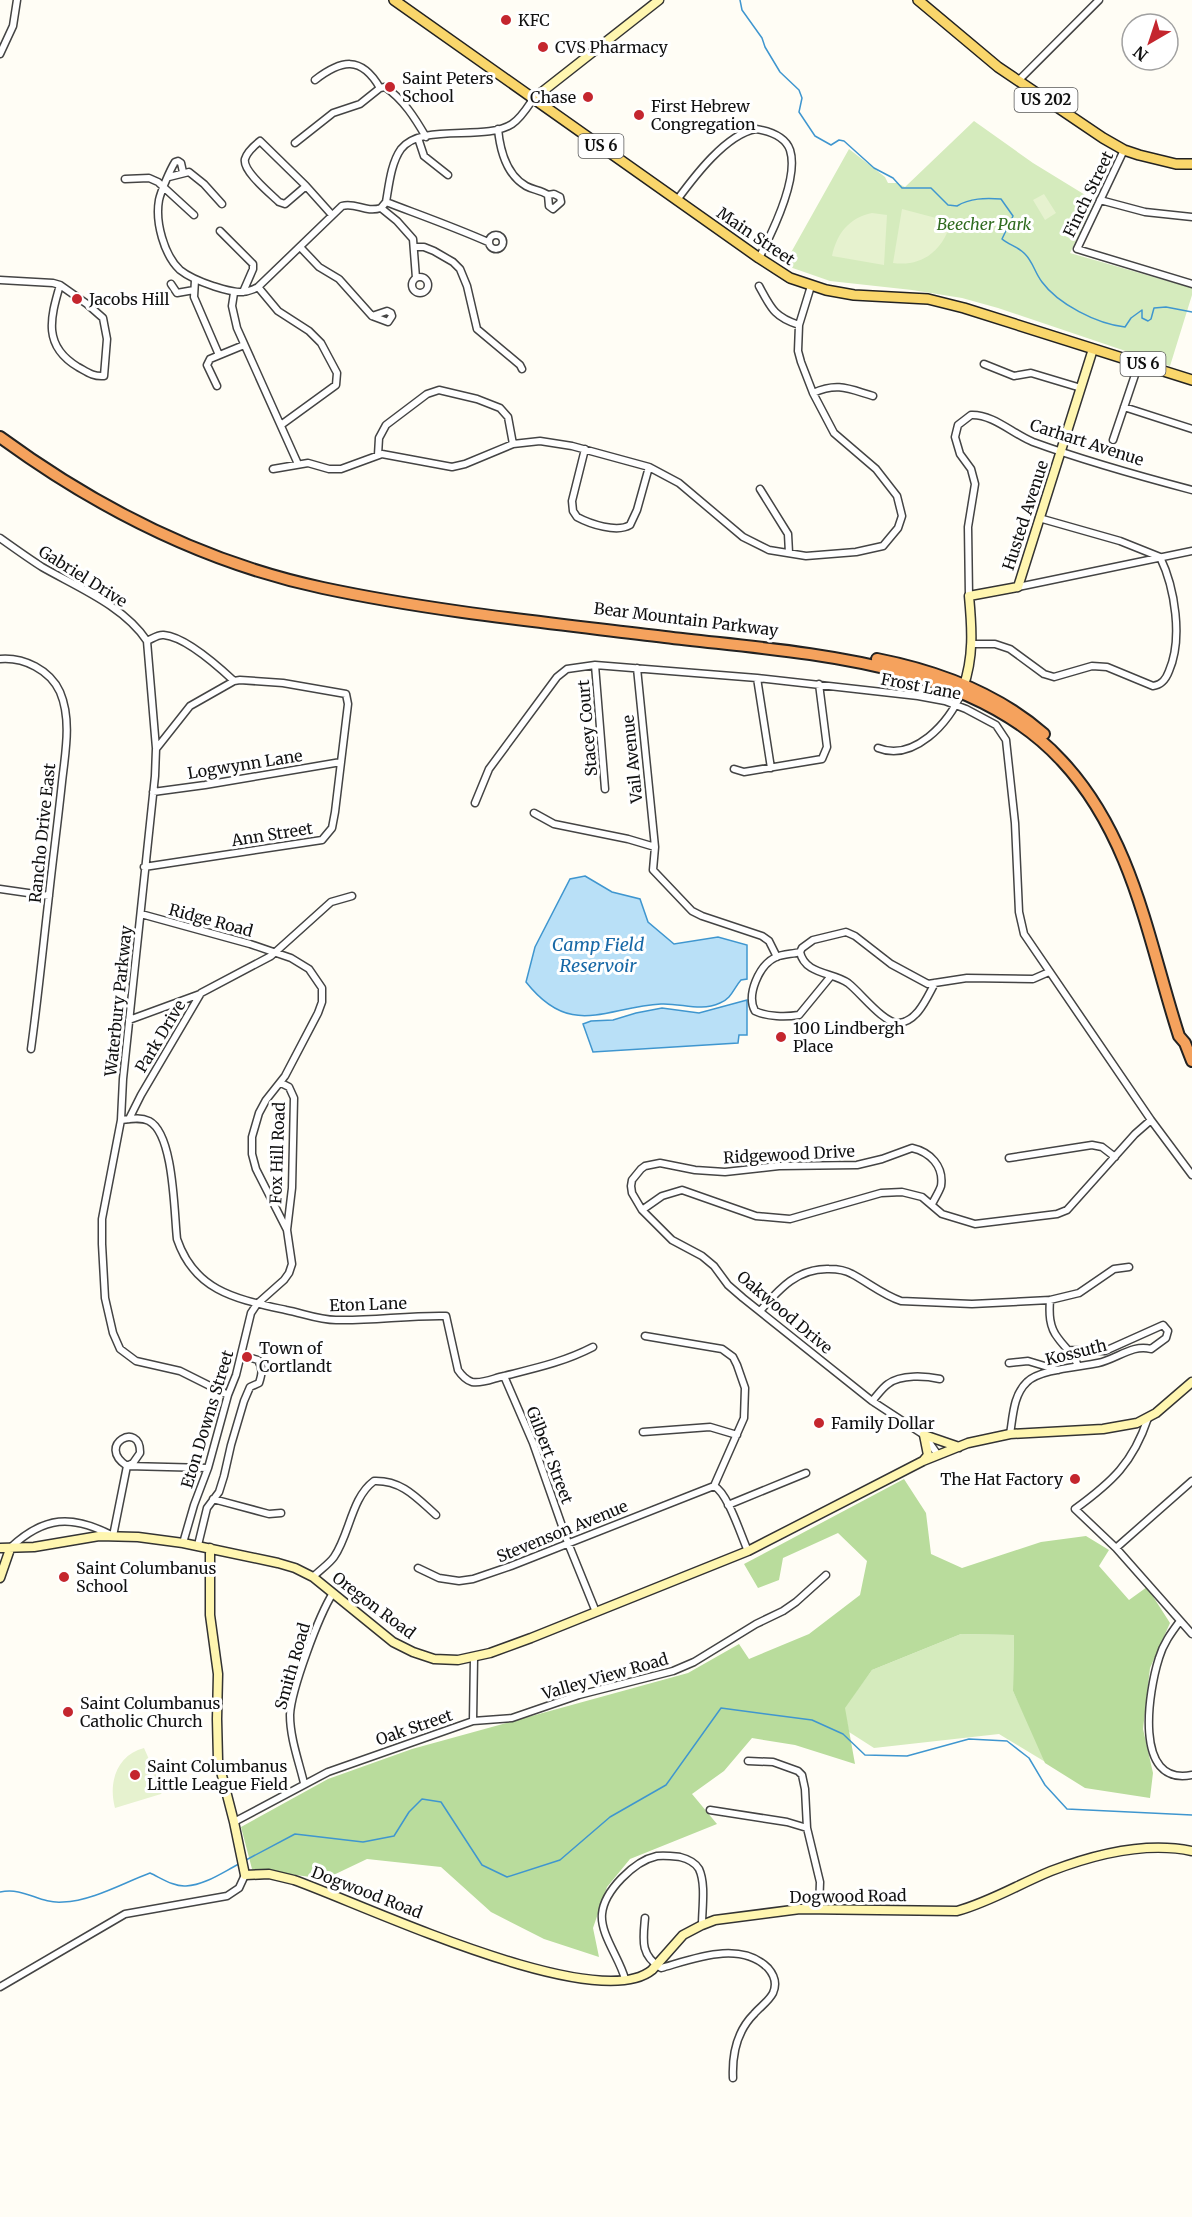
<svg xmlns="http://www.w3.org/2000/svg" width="1192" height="2217" viewBox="0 0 1192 2217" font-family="Merriweather,serif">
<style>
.green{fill:#d5ebbd}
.forest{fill:#b9dc9c}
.pitch{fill:#e6f2cf}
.water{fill:#b9e0f7;stroke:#3f96cf;stroke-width:1.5}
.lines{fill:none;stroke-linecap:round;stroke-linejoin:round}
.stream{stroke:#3f96cf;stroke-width:1.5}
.street-casing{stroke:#444;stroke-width:9}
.secondary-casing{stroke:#333;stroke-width:11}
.primary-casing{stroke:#222;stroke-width:12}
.highway-casing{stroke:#222;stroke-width:14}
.street{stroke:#fff;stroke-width:6}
.secondary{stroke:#fff6b0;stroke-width:8}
.primary{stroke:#f9d66b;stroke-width:9}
.highway{stroke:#f5a25d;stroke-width:10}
.poi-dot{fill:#c4262e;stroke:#fff;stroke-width:2}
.labels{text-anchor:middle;stroke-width:6;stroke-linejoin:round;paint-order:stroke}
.shield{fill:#fff;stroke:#585858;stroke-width:1.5}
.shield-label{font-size:15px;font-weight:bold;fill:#111}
.poi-label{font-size:16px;fill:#111;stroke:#fff;text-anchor:start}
.street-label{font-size:16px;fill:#111;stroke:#fff}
.park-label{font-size:16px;font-style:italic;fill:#2f6b1f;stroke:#fff}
.water-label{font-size:18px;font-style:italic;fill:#1768a6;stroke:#fff}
</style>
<rect width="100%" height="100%" fill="#fffdf5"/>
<path class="green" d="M 974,121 L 1033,163 L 1095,201 L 1070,253 L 1192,288 L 1192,295 L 1170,366 L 998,308 L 962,298 L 912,290 L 830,281 L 784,265 L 849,149 L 885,177 L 888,183 L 897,183 L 905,187 Z
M 961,1634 L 1014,1635 L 1013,1691 L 1047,1763 L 999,1734 L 874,1748 L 849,1732 L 844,1708 L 872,1670 Z"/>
<path class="forest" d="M 904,1479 L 926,1513 L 931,1554 L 962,1568 L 1041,1542 L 1086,1536 L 1109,1550 L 1099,1566 L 1129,1600 L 1147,1587 L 1170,1623 L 1150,1668 L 1143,1729 L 1153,1773 L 1150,1798 L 1085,1788 L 1045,1763 L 1013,1691 L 1014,1635 L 961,1634 L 872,1670 L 845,1708 L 855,1764 L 795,1745 L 752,1738 L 724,1771 L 692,1794 L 717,1824 L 630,1859 L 607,1887 L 593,1928 L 599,1957 L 544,1939 L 491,1912 L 441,1867 L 367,1859 L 325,1879 L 252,1869 L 241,1827 L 328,1779 L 412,1749 L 688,1673 L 739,1644 L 749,1659 L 809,1634 L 860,1595 L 867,1561 L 838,1533 L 783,1558 L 779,1580 L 758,1588 L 744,1564 Z"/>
<path class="pitch" d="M 1044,194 L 1056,213 L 1045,220 L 1033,200 Z
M 902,209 L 951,222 C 943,250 923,267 893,263 Z
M 872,213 L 887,215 L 884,265 L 832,256 C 837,233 849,218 872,213 Z
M 144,1748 L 163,1791 L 161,1794 L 115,1808 C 108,1782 117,1755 144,1748 Z"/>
<path class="water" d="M 585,876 L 612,892 L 640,899 L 648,922 L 674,944 L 718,937 L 747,945 L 747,979 L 741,980 C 733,989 732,998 720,1003 C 700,1012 682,1003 661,1004 C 605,1007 571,1039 526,982 L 535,947 L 570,879 Z
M 747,1000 L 747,1035 L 739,1035 L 738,1043 L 593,1052 L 583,1024 L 591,1021 L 613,1020 L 636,1013 L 662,1008 L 699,1013 Z"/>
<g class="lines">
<path class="stream" d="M 740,0 L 742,10 L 762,38 L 765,47 L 780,72 L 799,90 L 802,98 L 799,112 L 815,136 L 831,145 L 839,140 L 844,141 L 874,168 L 893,178 L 902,188 L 931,188 L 948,205 L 957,206 C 970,198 985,198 1001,199 L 1013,216 L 1002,239 C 1009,245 1019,247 1025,254 C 1033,262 1035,273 1042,282 C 1058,304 1097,324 1125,327 L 1131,318 L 1142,310 L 1142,318 L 1148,321 L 1151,319 L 1154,308 L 1166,307 L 1192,312
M 246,1860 L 295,1834 L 363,1842 L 394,1836 L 409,1812 L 422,1799 L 441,1802 L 482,1865 L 507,1877 L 560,1860 L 610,1817 L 666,1785 L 721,1708 L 812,1720 L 843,1734 L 865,1755 L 907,1756 L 969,1739 L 1007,1741 L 1029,1758 L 1045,1785 L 1067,1809 L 1192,1815
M 0,1892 C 26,1887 38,1904 63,1902 C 92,1901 123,1883 150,1873 C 161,1878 174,1887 186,1886 C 205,1885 223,1872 239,1864"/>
<g class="street-casing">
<path id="street" d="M 0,54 L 13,26 L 17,0
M 315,80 C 341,60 361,55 380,88
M 1018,81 L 1099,0
M 380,88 L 385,87 C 403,99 415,118 426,137
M 498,129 C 500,150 507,175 526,186 C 533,190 541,190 548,195
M 418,138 L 424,156 L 448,175
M 260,141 L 306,186 L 285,204 L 279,202 C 271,194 242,171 245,159 C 247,152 255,145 260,141 Z
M 295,143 L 333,113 L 360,104 L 380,88
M 1124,150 L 1077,249 L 1192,284
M 183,172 L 181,163 L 178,161 L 175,162 C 170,170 161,191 159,200 C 155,222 164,255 180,270 C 190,278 201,282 213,286 C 229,291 242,296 258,287 L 342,206 C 356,202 365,213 381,208
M 169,177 L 189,172 L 204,184 L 222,204
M 125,179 L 149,178 L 158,182 L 194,215
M 306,186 L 332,215
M 554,194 L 560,197 L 561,202 L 553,209 L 549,206 L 548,195 Z
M 677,200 C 694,177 726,134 756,129 C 768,131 785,136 790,150 C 799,178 772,233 759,258
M 1100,200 L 1145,212 L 1192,217
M 386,202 C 420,215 454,227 488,242
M 381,208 L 386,202 C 389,185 391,163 401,149 C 422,122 485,142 512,124 C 521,118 527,108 533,99
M 381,208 L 397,221 L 413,239 L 416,278
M 220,231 L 253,264 L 253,269 L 243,292
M489 242a7 7 0 1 1 14 0a7 7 0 1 1-14 0Z
M 414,247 L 424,247 L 434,251 L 453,262 L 460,269 L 467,286 L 477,329 L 520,365 L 522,369
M 301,248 L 319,267 L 339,279 L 372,316
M412 285a8 8 0 1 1 16 0a8 8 0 1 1-16 0Z
M 0,280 L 53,283 L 60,285 L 87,304 L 103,318 L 107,339 L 104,376 C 93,377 87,372 78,367 C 43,346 50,319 60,285
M 195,280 L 194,297 L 219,355
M 171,284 L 177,293 L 194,290
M 759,286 C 771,308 774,317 799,325
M 258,287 L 278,311 L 309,331 L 321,343 L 337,373 L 336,385 L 281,425
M 234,293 L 232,306 L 237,328 L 298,464
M 387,311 L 391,313 L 392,316 L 388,322 L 372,316 Z
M 984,364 L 1014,376 L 1031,373 L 1081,388
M 217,386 L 207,365 L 210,359 L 244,345
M 813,393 C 838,382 849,389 873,396
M 1124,407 L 1192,429
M 1113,440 L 1139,363
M 585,449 L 572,501 L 573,511 L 577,517 C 590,524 617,533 630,525 L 637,510 L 649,467
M 378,455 L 379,438 L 386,425 L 427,394 L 439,390 L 477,399 L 500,408 L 508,417 L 513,444
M 273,469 L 308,463 L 329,469 L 341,469 L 382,454 L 452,467 L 465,464 L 513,444 L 540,441 L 572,446 L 649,467 L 679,483 L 743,537 L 769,550 L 806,556 L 856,552 L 883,546 L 898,528 L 902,516 L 897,496 L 876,469 L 834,433 L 813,393 L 801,362 L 798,351 L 799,325 L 811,286
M 760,489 L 788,534 L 789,553
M 0,538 C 14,548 28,558 42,567 C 77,587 124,606 147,641
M 1018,587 L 1192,551
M 969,596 L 968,527 L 975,484 L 971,469 L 960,454 L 955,437 L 958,425 L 971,415 C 993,414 1013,434 1033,442 C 1085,461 1139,476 1192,490
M 147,641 L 156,748
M 147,641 C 152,639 158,634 164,635 C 185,637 219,667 234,681
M 972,644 L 995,644 L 1010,649 L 1044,674 L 1054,677 L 1092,666 L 1107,667 L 1153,686 C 1162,685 1166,679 1169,671 C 1183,639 1175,588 1160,557 L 1120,541 L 1039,518
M 0,659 C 24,657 50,670 60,692 C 72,720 65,754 62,782 C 58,820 53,858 49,895 C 43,947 38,998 31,1049
M 595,665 L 605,789
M 637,668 L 655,847 L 653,870 L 692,911 L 702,916 L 762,936 L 769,941 L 777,957
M 757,678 L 771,768
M 878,748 C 913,762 950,723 961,693
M 734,769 L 744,772 L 822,759 L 827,747 L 819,684
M 153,792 L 205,785 L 341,762
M 475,803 L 489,769 L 557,677 L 567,669 L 595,665 L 757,678 L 918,696 L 945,701 L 966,709 L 996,725 L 1006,740 L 1015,823 L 1019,912 L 1024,934 L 1151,1120 L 1192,1175
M 534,813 L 554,824 L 628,839 L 655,847
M 144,867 L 322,840 L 332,828 L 335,812 L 348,704 L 346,694 L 283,683 L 240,680 L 234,681 L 190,706 L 156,749 L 155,776 L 123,1079 L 121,1120 L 102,1219 L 102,1244 L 105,1298 L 113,1333 L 120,1349 L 136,1361 L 180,1371 L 228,1395
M 0,889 L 49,896
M 141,914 L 250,944 L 291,958 L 309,969 L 322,988 L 322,1002 L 318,1013 L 285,1076 L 266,1100 L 259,1113 L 252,1137 L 252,1154 L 256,1169 L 287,1230
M 800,952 C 793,954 783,954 776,957 C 759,965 746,995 755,1011 C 767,1017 786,1017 799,1015 L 831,976
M 935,983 C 927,997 918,1021 899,1023 C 884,1024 861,993 848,983 C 833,972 805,975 800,952 L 802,948 L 813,940 L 846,932 L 855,936 L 891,964 L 928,984 L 967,978 L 1033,979 L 1049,972
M 129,1020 L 200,994
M 129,1119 L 141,1095 L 201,993 L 271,956 L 331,902 L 352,896
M 121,1120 C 131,1119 140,1117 149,1121 C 174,1134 174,1212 177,1239 C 195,1292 237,1299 286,1310 C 302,1313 319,1320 336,1320 C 373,1321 409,1315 446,1316 L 458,1370 C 462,1376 466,1380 472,1382 C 483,1384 494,1378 504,1376 C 536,1368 564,1362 593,1347
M 1009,1158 L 1092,1145 L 1102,1147 L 1115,1157
M 932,1204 C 935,1198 939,1192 941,1186 C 944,1166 930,1152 912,1148 L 882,1159 L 857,1165 L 779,1166 L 725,1172 L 695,1170 L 660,1163 L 645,1166 L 641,1169 L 632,1180 L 631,1186 L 632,1193 L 642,1210 L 672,1240 L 702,1256 L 714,1266 L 728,1285 L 743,1298 L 872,1401 L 924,1435 L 938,1455
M 642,1210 L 662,1196 L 682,1190 L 756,1216 L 790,1219 L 881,1193 L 902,1192 L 922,1197 L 942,1214 L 975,1224 L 1057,1214 L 1067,1210 L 1135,1134 L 1151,1120
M 1050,1300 C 1049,1313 1049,1327 1058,1338 C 1065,1348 1074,1354 1078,1366
M 760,1311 C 780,1288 798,1268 829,1269 C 838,1269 845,1270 852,1274 C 869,1283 883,1295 901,1301 L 972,1304 L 1050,1300 L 1079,1293 L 1114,1269 L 1129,1267
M 645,1336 L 722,1349 L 733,1357 L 737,1365 L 745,1388 L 744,1418 L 714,1486
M 1009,1363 L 1028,1361 L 1058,1370
M 504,1376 L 533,1443 L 568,1543 L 596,1612
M 872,1401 C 877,1396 882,1388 888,1384 C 901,1374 926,1376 940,1379
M 1148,1418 C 1133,1463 1112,1482 1075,1509 L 1116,1548 L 1192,1634
M 643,1432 L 710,1427 L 737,1435
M 1010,1434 C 1013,1417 1013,1395 1027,1382 C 1040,1369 1080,1367 1098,1363 C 1117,1359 1132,1344 1151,1349 L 1166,1338 L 1168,1331 L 1163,1325 L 1105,1351 L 1069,1350
M 714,1486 C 728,1493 741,1536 748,1551
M 213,1499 L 269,1514 L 281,1513
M 728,1505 L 806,1473
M 183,1543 L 194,1505 L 208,1468 L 228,1395 L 236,1375 L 251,1313 L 257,1304 L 284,1280 L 289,1273 L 292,1264 L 287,1230 L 292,1188 L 294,1098 L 289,1087 L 281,1083
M 198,1545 L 207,1508 L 219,1492 L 224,1476 L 231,1445 L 244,1401 L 250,1387 L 259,1383 C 262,1374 263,1369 258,1360 L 241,1355
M 10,1548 C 44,1516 72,1514 113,1536 L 127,1466 L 133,1463 L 140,1453 C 141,1420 95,1445 127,1466 L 208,1468
M 1116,1548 L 1192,1481
M 418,1568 L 439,1578 L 459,1581 L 473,1579 L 511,1566 L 714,1486
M 313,1577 C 320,1570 329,1564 334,1557 C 350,1534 351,1498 374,1481 C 402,1480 417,1498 436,1515
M 1180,1621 C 1171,1633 1163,1644 1159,1658 C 1149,1689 1132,1787 1192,1775
M 473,1721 L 512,1718 L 579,1695 L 673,1671 L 694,1662 L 756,1624 L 783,1611 L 796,1602 L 826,1575
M 748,1761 L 773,1762 L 798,1771 L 802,1775 L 805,1789 L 807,1828 L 820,1882 L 819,1909
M 304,1783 C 299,1762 290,1738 290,1715 C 291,1690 319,1615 333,1593
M 710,1810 L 787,1822 L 807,1828
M 234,1822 L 328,1772 L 473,1721 L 474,1658
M 645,1918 C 643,1940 640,1955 661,1968 C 693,1959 740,1940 768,1968 C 775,1976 777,1984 773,1993 C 769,2001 760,2007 754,2014 C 737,2031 732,2055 733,2078
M 625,1979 C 620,1959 600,1934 602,1914 C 604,1891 634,1861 657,1856 C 665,1855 672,1856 680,1857 C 688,1859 695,1862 699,1869 C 706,1884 702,1908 702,1925
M 0,1987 L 125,1914 L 227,1896 L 239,1888 L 245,1875"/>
</g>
<g class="secondary-casing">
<path id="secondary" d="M 533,99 L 659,0
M 963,688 C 974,657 972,628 969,596 L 1018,587 L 1093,349
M 924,1435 L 959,1447
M 923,1461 L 928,1455 L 924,1435
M 0,1548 L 34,1547 L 99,1536 L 138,1537 L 183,1543 L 278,1563 L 295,1568 L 313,1577 L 393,1642 L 413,1652 L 434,1659 L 458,1660 L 490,1653 L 531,1638 L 748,1551 L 923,1461 L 968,1443 L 1010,1434 L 1103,1429 L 1137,1423 L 1156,1413 L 1192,1382
M 210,1548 L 210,1615 L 218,1674 L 217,1719 L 218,1760 L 234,1822 L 245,1875 L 269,1874 L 294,1880 C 360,1903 596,2016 652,1970 L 683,1935 L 702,1925 L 715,1920 L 800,1909 L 957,1911 C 990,1902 1019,1884 1051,1871 C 1095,1854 1145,1841 1192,1851
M 0,1578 L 10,1549"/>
</g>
<g class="primary-casing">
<path id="primary" d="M 394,0 L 759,258 L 790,278 L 826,290 L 854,295 L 928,299 L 964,308 L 1192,380
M 918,0 L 998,67 L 1103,138 L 1124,150 L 1139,155 L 1176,164 L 1192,164"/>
</g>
<g class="highway-casing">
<path id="highway" d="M 0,437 C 97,508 205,563 323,588 C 436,612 551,623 665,637 C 795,653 968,658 1062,761 C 1133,837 1148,940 1179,1036 L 1185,1043 L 1192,1061
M 877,659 C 938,671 997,693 1044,734"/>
</g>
<use href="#street" class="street"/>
<use href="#secondary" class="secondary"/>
<use href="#primary" class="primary"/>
<use href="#highway" class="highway"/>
</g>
<g class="poi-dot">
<circle cx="506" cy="20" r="6"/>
<circle cx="543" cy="47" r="6"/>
<circle cx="390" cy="87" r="6"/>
<circle cx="588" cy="97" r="6"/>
<circle cx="639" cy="115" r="6"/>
<circle cx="77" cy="299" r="6"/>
<circle cx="781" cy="1037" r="6"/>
<circle cx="247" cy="1357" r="6"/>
<circle cx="819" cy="1423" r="6"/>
<circle cx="1075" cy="1479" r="6"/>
<circle cx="64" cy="1577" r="6"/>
<circle cx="68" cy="1712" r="6"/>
<circle cx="135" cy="1775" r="6"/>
</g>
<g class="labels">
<g class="shield">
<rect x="1014.5" y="88" width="63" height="24" rx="4.5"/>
<rect x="578.5" y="134" width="45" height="24" rx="4.5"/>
<rect x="1120.5" y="352" width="45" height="24" rx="4.5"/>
</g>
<g class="shield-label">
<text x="1046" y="105">US 202</text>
<text x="601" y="151">US 6</text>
<text x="1143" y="369">US 6</text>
</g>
<g class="poi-label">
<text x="518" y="26">KFC</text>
<text x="555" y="53">CVS Pharmacy</text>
<text x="402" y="84">Saint Peters<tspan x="402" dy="18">School</tspan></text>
<text x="576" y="103" text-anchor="end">Chase</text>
<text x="651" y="112">First Hebrew<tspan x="651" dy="18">Congregation</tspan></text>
<text x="89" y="305">Jacobs Hill</text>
<text x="793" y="1034">100 Lindbergh<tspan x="793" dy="18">Place</tspan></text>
<text x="259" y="1354">Town of<tspan x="259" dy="18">Cortlandt</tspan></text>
<text x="831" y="1429">Family Dollar</text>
<text x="1063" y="1485" text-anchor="end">The Hat Factory</text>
<text x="76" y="1574">Saint Columbanus<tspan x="76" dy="18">School</tspan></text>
<text x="80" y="1709">Saint Columbanus<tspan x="80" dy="18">Catholic Church</tspan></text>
<text x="147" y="1772">Saint Columbanus<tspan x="147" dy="18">Little League Field</tspan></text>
</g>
<g class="street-label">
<text transform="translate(1088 194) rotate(-64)" y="6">Finch Street</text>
<text transform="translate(756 236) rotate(34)" y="6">Main Street</text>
<text transform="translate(1087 442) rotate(18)" y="6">Carhart Avenue</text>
<text transform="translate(1025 515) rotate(-72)" y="6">Husted Avenue</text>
<text transform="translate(83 576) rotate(32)" y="6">Gabriel Drive</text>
<text transform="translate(686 619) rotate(7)" y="6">Bear Mountain Parkway</text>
<text transform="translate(921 686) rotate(11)" y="6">Frost Lane</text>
<text transform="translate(587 728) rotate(-95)" y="6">Stacey Court</text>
<text transform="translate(632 759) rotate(-96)" y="6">Vail Avenue</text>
<text transform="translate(245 764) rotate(-9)" y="6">Logwynn Lane</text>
<text transform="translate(42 833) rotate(-84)" y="6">Rancho Drive East</text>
<text transform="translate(272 834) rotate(-9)" y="6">Ann Street</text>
<text transform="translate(211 920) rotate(15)" y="6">Ridge Road</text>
<text transform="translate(118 1001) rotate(-84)" y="6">Waterbury Parkway</text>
<text transform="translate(160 1036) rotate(-59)" y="6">Park Drive</text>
<text transform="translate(277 1153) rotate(-88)" y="6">Fox Hill Road</text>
<text transform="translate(789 1154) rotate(-3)" y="6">Ridgewood Drive</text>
<text transform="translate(368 1304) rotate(-2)" y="6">Eton Lane</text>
<text transform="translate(785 1312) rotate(40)" y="6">Oakwood Drive</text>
<text transform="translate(1076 1352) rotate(-14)" y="6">Kossuth</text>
<text transform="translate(207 1419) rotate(-73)" y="6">Eton Downs Street</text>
<text transform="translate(550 1455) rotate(69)" y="6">Gilbert Street</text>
<text transform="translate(562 1531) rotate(-22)" y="6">Stevenson Avenue</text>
<text transform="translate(374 1605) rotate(37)" y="6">Oregon Road</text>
<text transform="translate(292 1666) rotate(-74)" y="6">Smith Road</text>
<text transform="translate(605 1676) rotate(-16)" y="6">Valley View Road</text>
<text transform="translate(414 1727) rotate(-19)" y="6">Oak Street</text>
<text transform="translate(367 1892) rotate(21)" y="6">Dogwood Road</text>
<text transform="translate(848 1896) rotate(-1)" y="6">Dogwood Road</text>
</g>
<g class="park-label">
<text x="984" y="230">Beecher Park</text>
</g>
<g class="water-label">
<text x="598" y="951">Camp Field<tspan x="598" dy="21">Reservoir</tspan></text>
</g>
</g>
<g transform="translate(1150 42) rotate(219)"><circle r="28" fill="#ffffff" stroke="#a0a0a0" stroke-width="1.5"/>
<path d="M0-4.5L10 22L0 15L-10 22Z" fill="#c4262e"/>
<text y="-9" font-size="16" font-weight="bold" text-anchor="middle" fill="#111111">N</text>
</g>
</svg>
